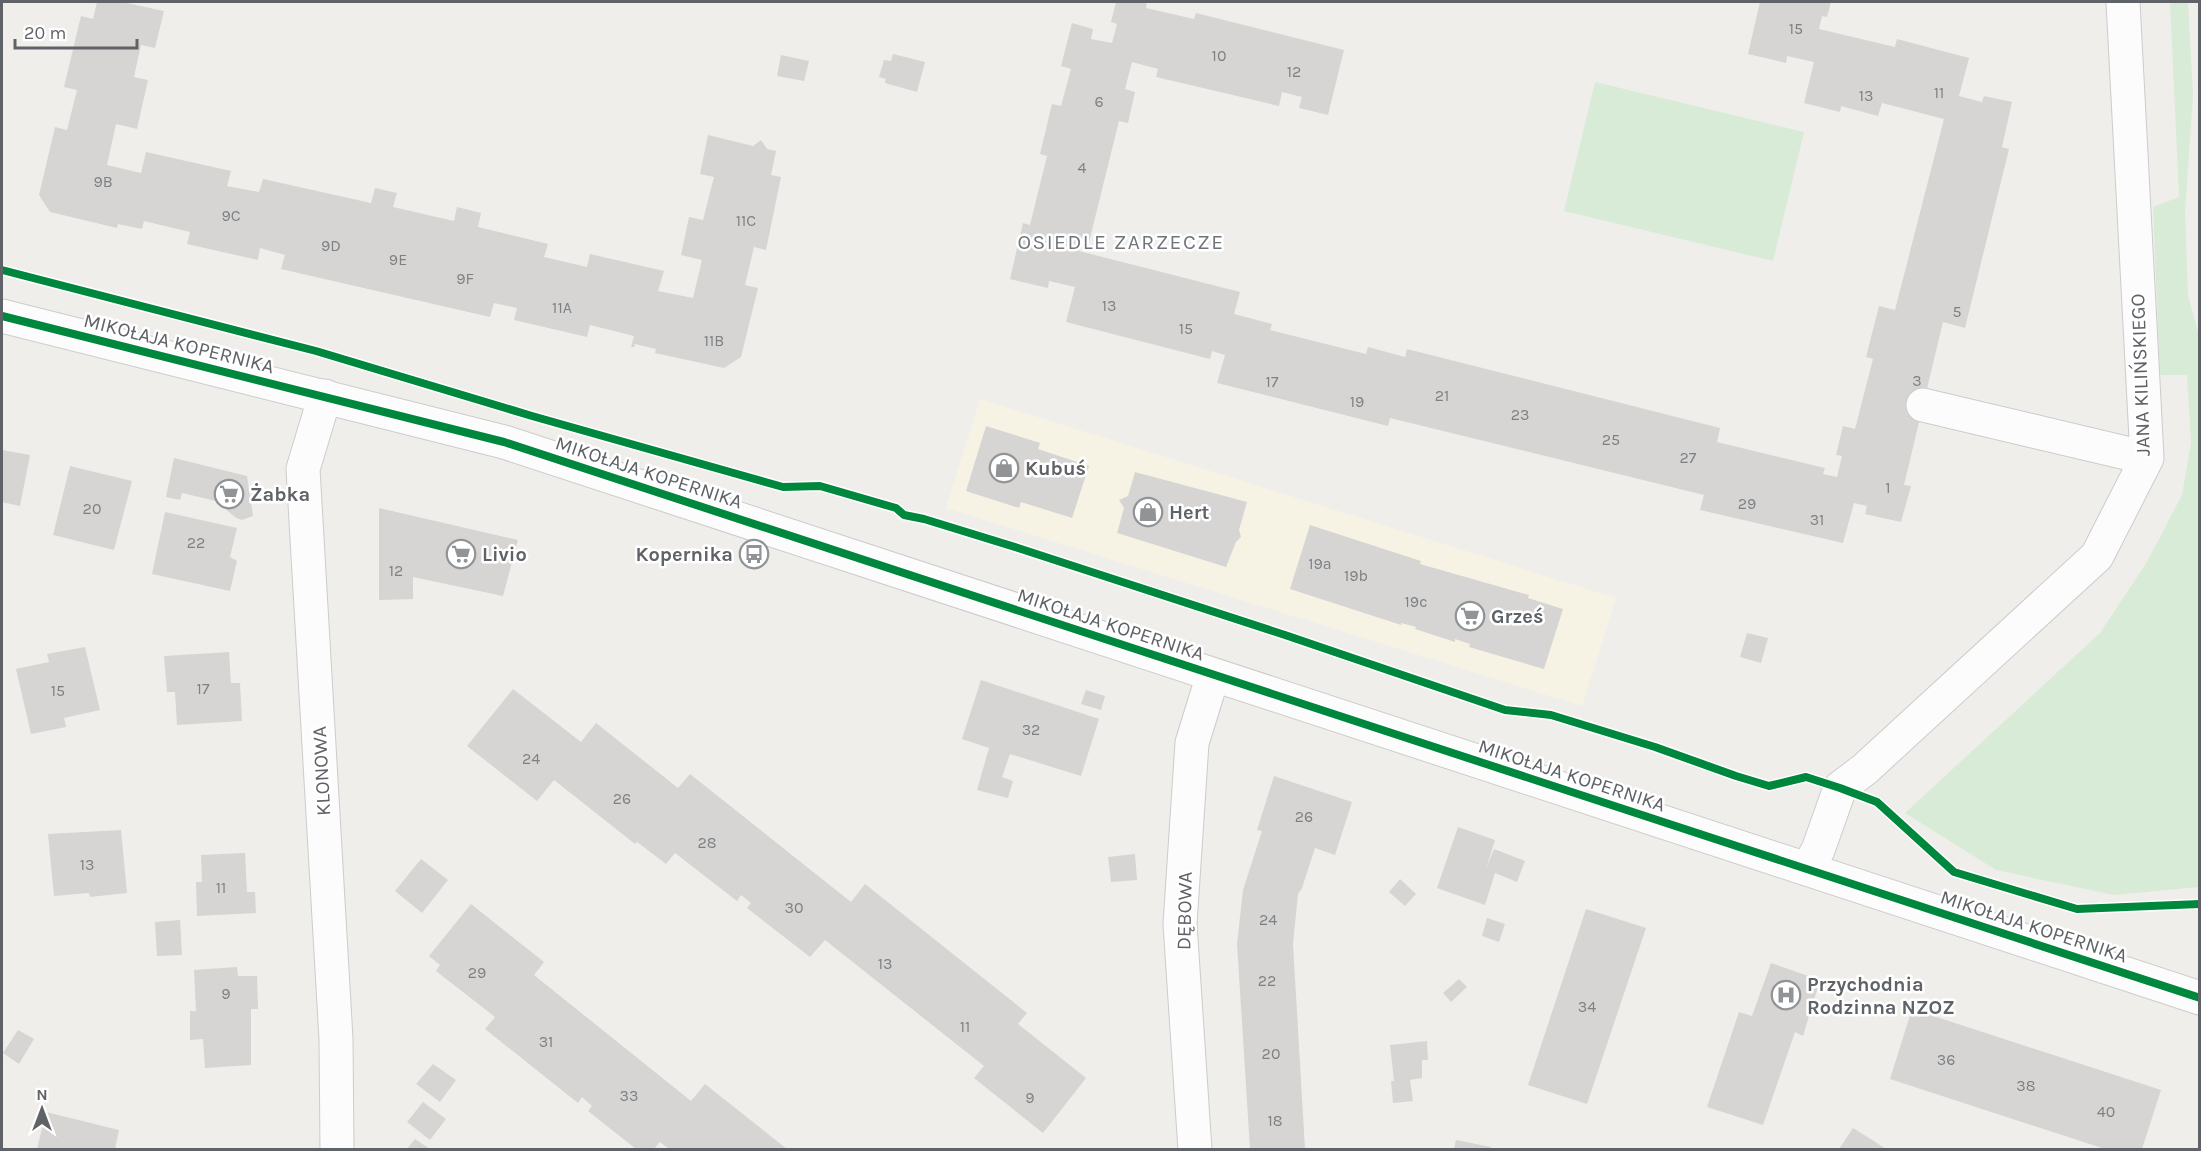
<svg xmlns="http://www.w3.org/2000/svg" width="2201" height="1151" viewBox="0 0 2201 1151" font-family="Karla,sans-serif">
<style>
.commercial{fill:#f7f3e4}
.green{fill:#d8ebd6}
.building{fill:#d6d5d3}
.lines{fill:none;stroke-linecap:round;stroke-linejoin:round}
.minor-casing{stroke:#cbcccc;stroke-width:35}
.tertiary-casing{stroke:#cbcccc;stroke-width:35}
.minor{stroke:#fdfcfc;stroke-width:33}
.tertiary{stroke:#fdfcfc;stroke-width:33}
.cycleway-casing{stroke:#fff;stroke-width:11}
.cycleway{stroke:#00873e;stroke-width:8}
.labels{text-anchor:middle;stroke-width:5;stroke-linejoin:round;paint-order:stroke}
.number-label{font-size:16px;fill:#7e8184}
.street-label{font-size:20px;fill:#5f6368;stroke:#fff}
.poi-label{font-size:20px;font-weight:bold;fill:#5f6368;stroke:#fff;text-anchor:start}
.neighbourhood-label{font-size:21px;letter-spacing:1.5px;fill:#70757a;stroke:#fff}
</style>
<rect width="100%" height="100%" fill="#efeeea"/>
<path class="commercial" d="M 980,399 L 1616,598 L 1582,706 L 946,508 Z"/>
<path class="green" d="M 2170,2 L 2188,2 L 2193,96 L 2185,211 L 2188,296 L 2200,339 L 2199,887 L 2114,895 L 1996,870 L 1905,813 L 2100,633 L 2147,562 L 2182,495 L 2191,443 L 2187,375 L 2160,375 L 2153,207 L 2179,197 Z
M 1595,82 L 1804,132 L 1773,261 L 1564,211 Z"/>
<path class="building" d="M 97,2 L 122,2 L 164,11 L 155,48 L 141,45 L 134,77 L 148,80 L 137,129 L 116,124 L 107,165 L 141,173 L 146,152 L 231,171 L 227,186 L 259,192 L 263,179 L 371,203 L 375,188 L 397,193 L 393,207 L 454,221 L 457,207 L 481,213 L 478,227 L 548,244 L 544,257 L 587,267 L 590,254 L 664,271 L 658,291 L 693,298 L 702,260 L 681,255 L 689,217 L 703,220 L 714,177 L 700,174 L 708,135 L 753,146 L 761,140 L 767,149 L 776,151 L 771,175 L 781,177 L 766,250 L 754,247 L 745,285 L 758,288 L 741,357 L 724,368 L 655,353 L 656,349 L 635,344 L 634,347 L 631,347 L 634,336 L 590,325 L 587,337 L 514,320 L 517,308 L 494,303 L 490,317 L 281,269 L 285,255 L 260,248 L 258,260 L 187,244 L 190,232 L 144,221 L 142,229 L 118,224 L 117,228 L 50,212 L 39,195 L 55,127 L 67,130 L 77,90 L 64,87 L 81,16 L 93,19 Z
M 1116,2 L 1147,2 L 1146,8 L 1194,19 L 1196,13 L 1344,50 L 1328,115 L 1299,108 L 1302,97 L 1282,92 L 1279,106 L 1156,77 L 1158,69 L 1132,62 L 1125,89 L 1135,92 L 1128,123 L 1119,121 L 1089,242 L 1081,240 L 1079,251 L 1240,292 L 1234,314 L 1272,324 L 1270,330 L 1366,354 L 1368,347 L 1405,357 L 1407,349 L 1720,428 L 1717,442 L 1825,468 L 1823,474 L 1837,477 L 1842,456 L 1836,455 L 1843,426 L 1855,429 L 1873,359 L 1866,357 L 1879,306 L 1895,310 L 1944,119 L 1882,103 L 1878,116 L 1841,106 L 1840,112 L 1804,103 L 1814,62 L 1787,56 L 1786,63 L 1748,54 L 1760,2 L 1831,2 L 1827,17 L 1822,16 L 1819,29 L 1895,47 L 1897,39 L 1969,58 L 1959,96 L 1982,102 L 1984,96 L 2012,102 L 2002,147 L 2009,149 L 1965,328 L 1943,322 L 1904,485 L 1911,486 L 1901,522 L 1865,514 L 1867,506 L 1854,503 L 1843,543 L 1700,510 L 1704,495 L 1390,418 L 1388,426 L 1217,383 L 1225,355 L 1212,351 L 1210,359 L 1066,322 L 1075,287 L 1049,281 L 1048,288 L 1010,279 L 1023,223 L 1030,225 L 1047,156 L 1040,154 L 1052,104 L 1061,106 L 1071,69 L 1061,66 L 1072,23 L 1093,29 L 1091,39 L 1112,43 L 1117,24 L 1111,22 Z
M 893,54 L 925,62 L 917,92 L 885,83 L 886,79 L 879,77 L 884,60 L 891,61 Z
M 781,55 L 809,61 L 804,81 L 777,76 Z
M 986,426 L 1040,443 L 1038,449 L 1089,466 L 1072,518 L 1021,502 L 1019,508 L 966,491 Z
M 2,450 L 30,455 L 20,506 L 2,502 Z
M 174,458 L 247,476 L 253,516 L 242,520 L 236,518 L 216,501 L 182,493 L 180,500 L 166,497 Z
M 70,466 L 132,481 L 114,550 L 53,535 Z
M 1135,472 L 1247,502 L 1239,530 L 1241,537 L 1236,542 L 1226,567 L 1117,533 L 1124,508 L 1119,500 L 1128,496 Z
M 379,508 L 518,540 L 503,596 L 413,577 L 413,599 L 379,600 Z
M 165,512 L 237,528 L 230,557 L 237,561 L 230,591 L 152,574 Z
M 1310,525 L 1421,561 L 1420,564 L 1529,595 L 1528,598 L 1563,609 L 1544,669 L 1469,647 L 1470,644 L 1455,639 L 1455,642 L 1415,629 L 1416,627 L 1401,623 L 1401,625 L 1290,589 Z
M 1747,633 L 1768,638 L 1761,663 L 1740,657 Z
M 85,647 L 100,710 L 64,718 L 66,727 L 31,734 L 16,669 L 49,662 L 47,654 Z
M 229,652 L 231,683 L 240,683 L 242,721 L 177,725 L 175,692 L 167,692 L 164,656 Z
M 981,680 L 1099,719 L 1081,776 L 1010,754 L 1002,777 L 1013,781 L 1008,798 L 977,790 L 989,748 L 962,739 Z
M 513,689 L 581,742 L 596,723 L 678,788 L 690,774 L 851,902 L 865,884 L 1027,1013 L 1018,1024 L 1086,1078 L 1043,1133 L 974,1078 L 984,1066 L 825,940 L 810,957 L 747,908 L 751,903 L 741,895 L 737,901 L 675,853 L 666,864 L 637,842 L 635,844 L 554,780 L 537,801 L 467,746 Z
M 1086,690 L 1105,696 L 1101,710 L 1081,704 Z
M 1274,776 L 1352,802 L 1335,855 L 1315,848 L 1302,888 L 1298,894 L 1293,944 L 1305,1149 L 1250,1149 L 1237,944 L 1243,890 L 1262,831 L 1257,830 Z
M 1458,827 L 1495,840 L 1486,869 L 1494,849 L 1525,861 L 1517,882 L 1495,873 L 1485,905 L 1437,888 Z
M 121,830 L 127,893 L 90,897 L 89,893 L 54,896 L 48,834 Z
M 245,853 L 247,892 L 255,892 L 256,913 L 197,916 L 196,882 L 202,882 L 201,855 Z
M 1135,854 L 1137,880 L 1111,882 L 1108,857 Z
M 421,859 L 448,880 L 422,913 L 395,891 Z
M 1400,879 L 1416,894 L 1405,906 L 1389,892 Z
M 471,904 L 544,962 L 534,975 L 691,1101 L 705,1084 L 787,1149 L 669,1149 L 660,1142 L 654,1149 L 636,1149 L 588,1111 L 592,1106 L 582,1097 L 578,1103 L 485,1029 L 495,1017 L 436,971 L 440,965 L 429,956 Z
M 1586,909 L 1646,928 L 1587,1104 L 1528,1085 Z
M 1487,918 L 1505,924 L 1499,942 L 1482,936 Z
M 180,920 L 182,955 L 157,956 L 155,922 Z
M 1771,963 L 1820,980 L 1803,1036 L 1795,1032 L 1763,1125 L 1707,1107 L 1739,1012 L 1752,1016 Z
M 237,967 L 238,976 L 257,976 L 258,1009 L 251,1009 L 251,1065 L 205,1068 L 203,1039 L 190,1040 L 190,1011 L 196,1011 L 194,970 Z
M 1459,979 L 1467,987 L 1451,1002 L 1443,993 Z
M 1912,1009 L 2161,1090 L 2142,1149 L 2105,1149 L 1890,1079 Z
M 18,1030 L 34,1039 L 19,1064 L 3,1053 Z
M 1427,1041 L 1428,1060 L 1422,1060 L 1422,1078 L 1410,1080 L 1413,1101 L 1393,1103 L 1391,1081 L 1394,1081 L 1390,1045 Z
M 433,1064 L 456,1080 L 440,1102 L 416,1084 Z
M 423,1102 L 446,1119 L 430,1140 L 407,1122 Z
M 46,1112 L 119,1130 L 115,1149 L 37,1149 Z
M 1853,1128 L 1869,1138 L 1886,1149 L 1839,1149 Z
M 415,1139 L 430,1149 L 407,1149 Z
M 1456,1140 L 1491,1147 L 1490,1149 L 1454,1149 Z"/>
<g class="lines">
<g class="minor-casing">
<path id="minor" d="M 325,396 L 303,469 L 336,1039 L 337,1150
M 1923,405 L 2147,458
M 1807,869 L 1818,850 L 1840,788 L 1865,769 L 2097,556 L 2147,458 L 2123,2
M 1195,1150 L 1180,924 L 1192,743 L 1213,675"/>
</g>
<g class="tertiary-casing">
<path id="tertiary" d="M 2,316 L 504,442 L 2200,998"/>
</g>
<use href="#minor" class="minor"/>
<use href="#tertiary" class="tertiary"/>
<g class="cycleway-casing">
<path id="cycleway" d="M 2,270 L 316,351 L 532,416 L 783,487 L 820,486 L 896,508 L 904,515 L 924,519 L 1018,548 L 1285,635 L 1505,710 L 1551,715 L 1655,747 L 1736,776 L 1769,786 L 1806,777 L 1840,788 L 1877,802 L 1954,872 L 2077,909 L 2200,904
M 2,316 L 504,442 L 2200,998"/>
</g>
<use href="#cycleway" class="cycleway"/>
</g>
<defs>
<g id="shop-ring" transform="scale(1.5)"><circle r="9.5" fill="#fff" stroke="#919496" stroke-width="1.5"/><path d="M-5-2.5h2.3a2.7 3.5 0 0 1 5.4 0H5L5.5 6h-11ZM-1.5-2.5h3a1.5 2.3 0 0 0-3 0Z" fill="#919496"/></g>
<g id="supermarket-ring" transform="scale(1.5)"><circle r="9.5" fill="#fff" stroke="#919496" stroke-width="1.5"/><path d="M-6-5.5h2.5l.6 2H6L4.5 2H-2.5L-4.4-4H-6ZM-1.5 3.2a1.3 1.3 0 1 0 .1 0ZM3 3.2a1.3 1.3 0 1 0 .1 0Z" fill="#919496"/></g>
<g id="bus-ring" transform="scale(1.5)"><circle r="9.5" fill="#fff" stroke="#919496" stroke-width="1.5"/><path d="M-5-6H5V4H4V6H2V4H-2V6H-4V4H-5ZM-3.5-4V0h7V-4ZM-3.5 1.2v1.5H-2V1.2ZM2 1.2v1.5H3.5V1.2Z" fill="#919496"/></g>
<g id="hospital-ring" transform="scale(1.5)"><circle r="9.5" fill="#fff" stroke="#919496" stroke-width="1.5"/><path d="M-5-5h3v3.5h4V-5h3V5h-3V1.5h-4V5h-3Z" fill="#919496"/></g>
</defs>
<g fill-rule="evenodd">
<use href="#shop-ring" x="1004" y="468"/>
<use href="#supermarket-ring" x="229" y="494"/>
<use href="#shop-ring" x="1148" y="512"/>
<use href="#supermarket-ring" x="461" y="554"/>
<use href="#bus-ring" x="754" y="554"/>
<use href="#supermarket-ring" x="1470" y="616"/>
<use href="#hospital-ring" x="1786" y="995"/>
</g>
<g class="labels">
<g class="number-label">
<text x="1796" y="34">15</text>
<text x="1219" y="61">10</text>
<text x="1294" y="77">12</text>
<text x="1939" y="98">11</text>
<text x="1866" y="101">13</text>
<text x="1099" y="107">6</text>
<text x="1082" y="173">4</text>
<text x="103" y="187">9B</text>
<text x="231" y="221">9C</text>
<text x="746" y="226">11C</text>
<text x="331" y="251">9D</text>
<text x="398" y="265">9E</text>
<text x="465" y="284">9F</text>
<text x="1109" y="311">13</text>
<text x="562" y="313">11A</text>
<text x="1957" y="317">5</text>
<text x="1186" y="334">15</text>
<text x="714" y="346">11B</text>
<text x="1917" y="386">3</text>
<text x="1272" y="387">17</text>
<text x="1442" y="401">21</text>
<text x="1357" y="407">19</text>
<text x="1520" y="420">23</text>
<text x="1611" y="445">25</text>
<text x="1688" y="463">27</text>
<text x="1888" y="493">1</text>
<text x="1747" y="509">29</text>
<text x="92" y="514">20</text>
<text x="1817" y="525">31</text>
<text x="196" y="548">22</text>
<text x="1320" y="569">19a</text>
<text x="396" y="576">12</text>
<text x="1356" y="581">19b</text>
<text x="1416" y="607">19c</text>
<text x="203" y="694">17</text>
<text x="58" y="696">15</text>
<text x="1031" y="735">32</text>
<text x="531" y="764">24</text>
<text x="622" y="804">26</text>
<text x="1304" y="822">26</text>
<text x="707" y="848">28</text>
<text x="87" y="870">13</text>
<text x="221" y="893">11</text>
<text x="794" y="913">30</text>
<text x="1268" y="925">24</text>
<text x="885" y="969">13</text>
<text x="477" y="978">29</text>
<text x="1267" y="986">22</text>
<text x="226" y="999">9</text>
<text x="1587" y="1012">34</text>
<text x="965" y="1032">11</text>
<text x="546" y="1047">31</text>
<text x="1271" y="1059">20</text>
<text x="1946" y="1065">36</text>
<text x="2026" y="1091">38</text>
<text x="629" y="1101">33</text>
<text x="1030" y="1103">9</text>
<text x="2106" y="1117">40</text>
<text x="1275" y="1126">18</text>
</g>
<g class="street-label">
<text transform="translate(179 343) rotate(14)" y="7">MIKOŁAJA KOPERNIKA</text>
<text transform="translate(2140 375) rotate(-92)" y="7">JANA KILIŃSKIEGO</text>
<text transform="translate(649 472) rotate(18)" y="7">MIKOŁAJA KOPERNIKA</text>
<text transform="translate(1111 624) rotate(18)" y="7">MIKOŁAJA KOPERNIKA</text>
<text transform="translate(321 771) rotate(-93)" y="7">KLONOWA</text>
<text transform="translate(1572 775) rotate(18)" y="7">MIKOŁAJA KOPERNIKA</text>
<text transform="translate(1184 911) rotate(-89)" y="7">DĘBOWA</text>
<text transform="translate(2034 926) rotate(18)" y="7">MIKOŁAJA KOPERNIKA</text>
</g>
<g class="poi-label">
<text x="1025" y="475">Kubuś</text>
<text x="250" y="501">Żabka</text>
<text x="1169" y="519">Hert</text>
<text x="482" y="561">Livio</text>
<text x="733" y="561" text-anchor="end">Kopernika</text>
<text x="1491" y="623">Grześ</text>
<text x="1807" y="991">Przychodnia<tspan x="1807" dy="23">Rodzinna NZOZ</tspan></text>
</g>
<g class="neighbourhood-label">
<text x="1121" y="249">OSIEDLE ZARZECZE</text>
</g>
</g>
<rect width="2201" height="1151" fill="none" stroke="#5f6368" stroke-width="6"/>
<g transform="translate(42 1109)" stroke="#ffffff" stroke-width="4.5" paint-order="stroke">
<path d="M0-4.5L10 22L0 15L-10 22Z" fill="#5f6368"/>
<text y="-9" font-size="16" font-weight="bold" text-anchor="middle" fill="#5f6368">N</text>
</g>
<path d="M15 39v9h122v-9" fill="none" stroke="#5f6368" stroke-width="3"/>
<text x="24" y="39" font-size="18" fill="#5f6368" stroke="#ffffff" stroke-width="4.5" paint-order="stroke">20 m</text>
</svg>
